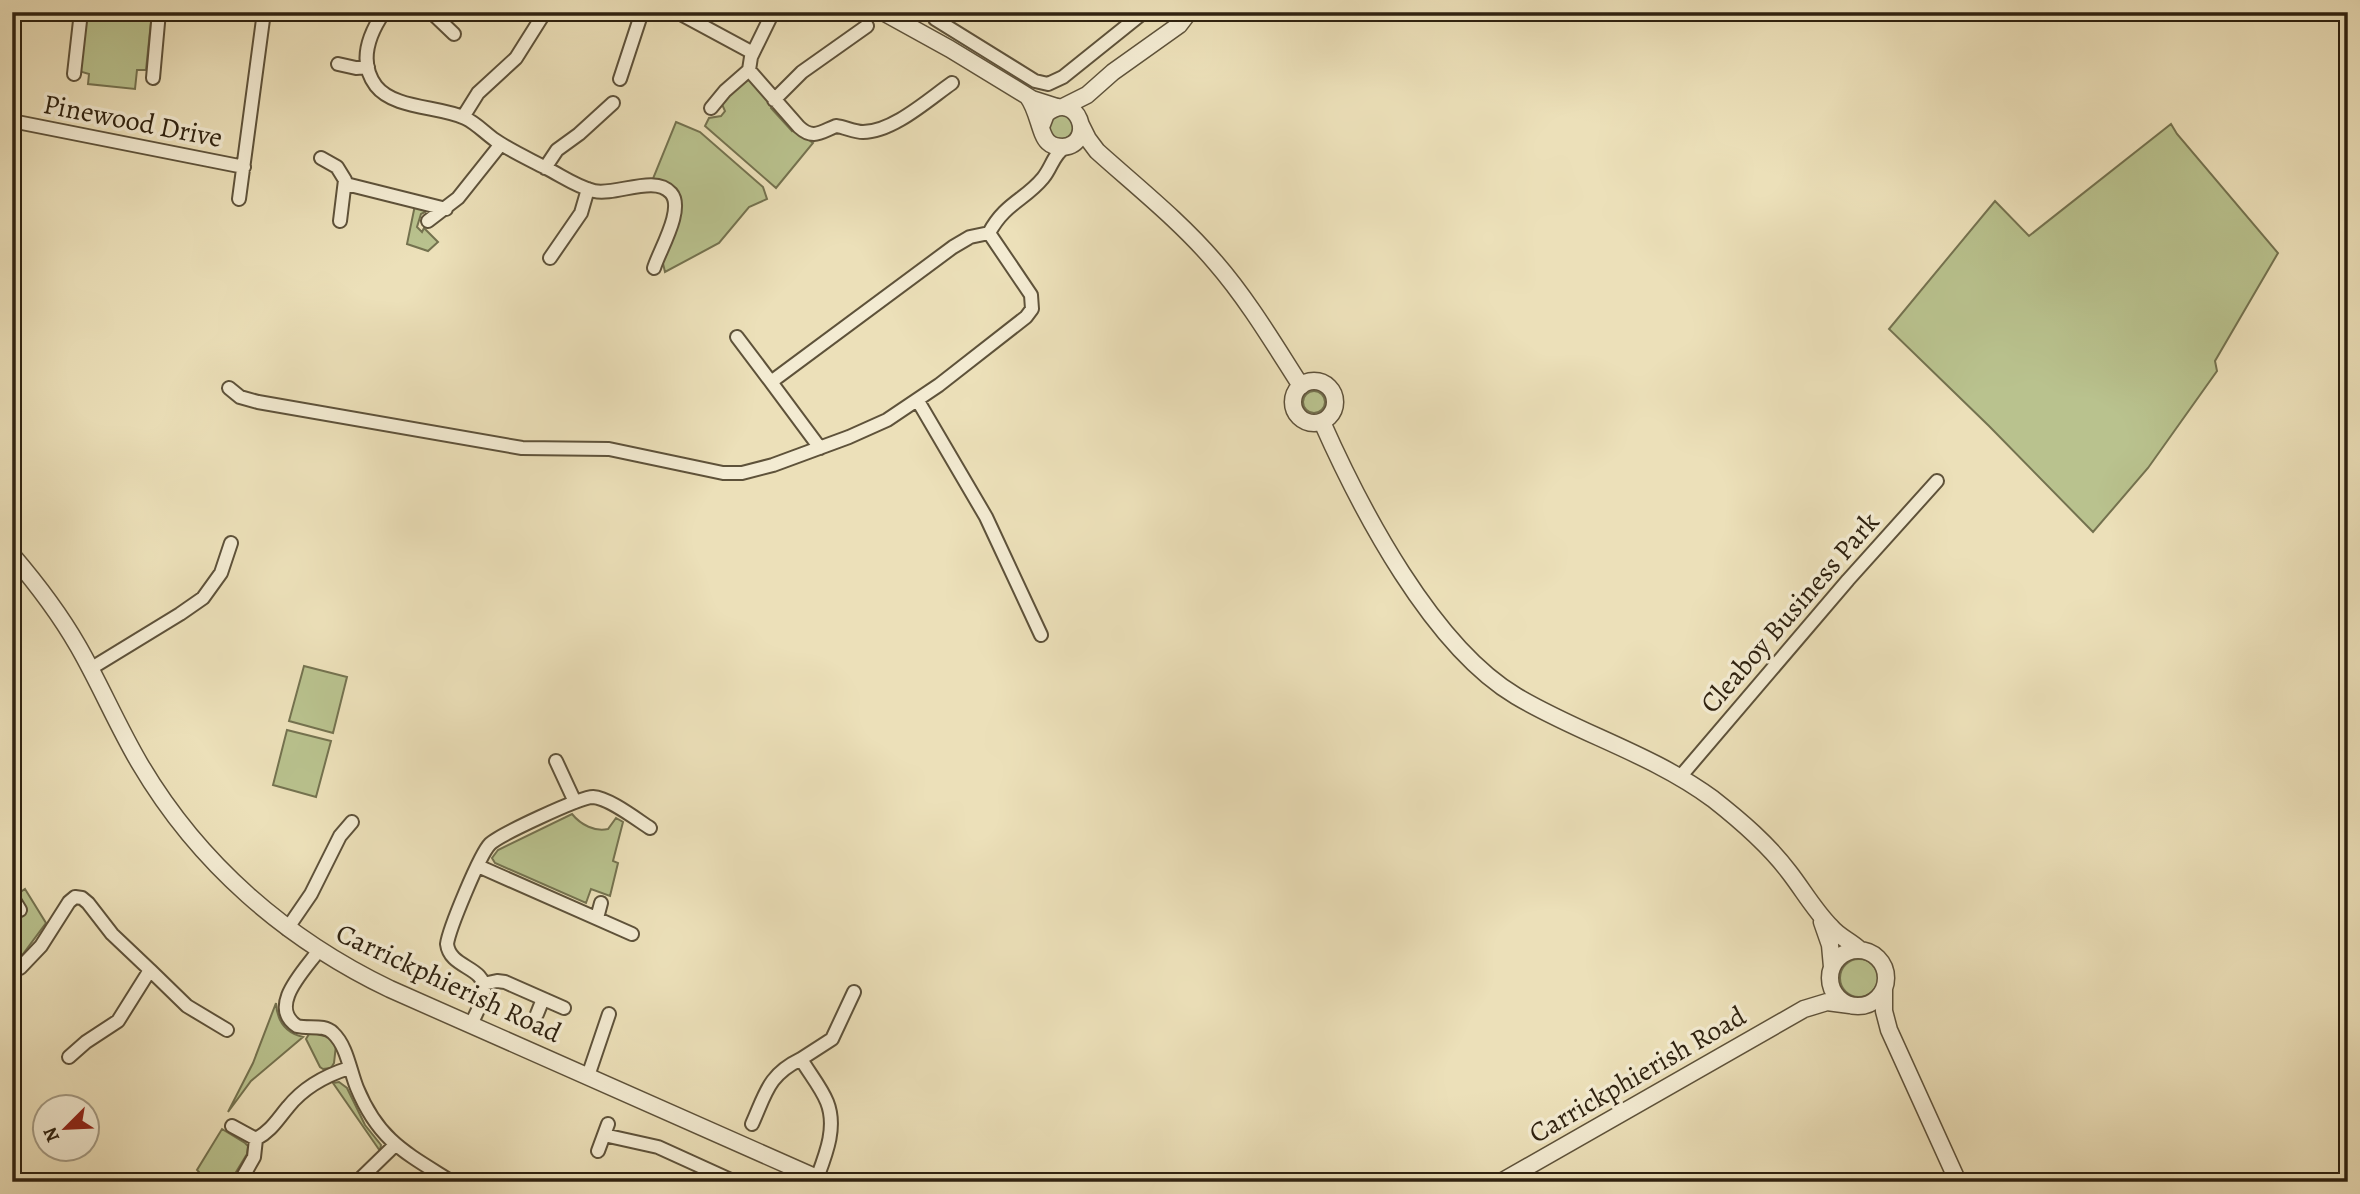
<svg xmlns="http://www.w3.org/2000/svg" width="2360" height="1194" viewBox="0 0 2360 1194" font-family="Alegreya,serif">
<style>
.green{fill:#b9c28e;stroke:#74724f;stroke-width:2}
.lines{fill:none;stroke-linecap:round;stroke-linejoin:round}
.minor-casing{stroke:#5e523a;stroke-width:16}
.tertiary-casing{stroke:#5e523a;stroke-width:19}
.minor{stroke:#f3ebd2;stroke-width:12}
.tertiary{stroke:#f3ebd2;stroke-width:16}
.labels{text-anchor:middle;stroke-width:7;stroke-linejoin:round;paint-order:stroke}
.street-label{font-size:28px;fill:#2f2210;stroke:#f3ebd2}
</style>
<rect width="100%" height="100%" fill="#ece0b9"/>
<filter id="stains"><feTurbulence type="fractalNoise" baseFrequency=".00286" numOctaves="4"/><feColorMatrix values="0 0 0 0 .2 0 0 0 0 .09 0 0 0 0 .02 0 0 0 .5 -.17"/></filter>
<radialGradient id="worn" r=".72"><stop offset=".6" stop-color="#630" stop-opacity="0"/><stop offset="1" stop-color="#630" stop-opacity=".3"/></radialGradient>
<path class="green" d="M 84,12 L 152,12 L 146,70 L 137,70 L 135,89 L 88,84 L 89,74 L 82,72 L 78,67 Z
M 748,78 L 773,104 L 771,108 L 792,131 L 794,129 L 813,143 L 776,188 L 705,126 L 709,118 L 721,116 L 725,111 L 721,102 Z
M1049 127a12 12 0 1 1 24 0a12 12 0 1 1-24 0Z
M 676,122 L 700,132 L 763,187 L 767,199 L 749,207 L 719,243 L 665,272 L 661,255 L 676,226 L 679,194 L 669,186 L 652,181 Z
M 2171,124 L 2177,134 L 2278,253 L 2215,361 L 2217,371 L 2148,468 L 2093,532 L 1989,426 L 1889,329 L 1995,201 L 2029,236 Z
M 415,205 L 423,208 L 425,212 L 421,214 L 417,227 L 422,232 L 424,228 L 438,242 L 428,251 L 407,244 Z
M1303 402a11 11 0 1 1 22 0a11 11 0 1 1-22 0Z
M 304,666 L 347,677 L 333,733 L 289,721 Z
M 287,730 L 331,741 L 316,797 L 273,785 Z
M 572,814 C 581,825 595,832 608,829 L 616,818 L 623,822 L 613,861 L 618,863 L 610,896 L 591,889 L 586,903 L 495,863 L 492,858 L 498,850 Z
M 25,889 L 46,923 L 23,954 L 19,955 L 12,952 L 12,910 L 15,915 L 23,910 L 16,895 Z
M1840 978a19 19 0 1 1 38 0a19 19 0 1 1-38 0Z
M 276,1003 C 277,1021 286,1033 303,1037 L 251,1081 L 228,1112 L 253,1063 Z
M 319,1033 L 325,1034 L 336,1045 L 334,1063 L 331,1068 L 323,1069 L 320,1067 L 306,1039 L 309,1034 Z
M 339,1082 L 347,1088 L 365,1125 L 381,1145 L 380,1151 L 333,1083 Z
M 222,1129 L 245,1143 L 248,1146 L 247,1154 L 230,1182 L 208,1182 L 197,1170 Z"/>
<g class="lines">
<g class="minor-casing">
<path id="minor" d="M 384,12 C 369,34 358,62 376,86 C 394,109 439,106 465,118 C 476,123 485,133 495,140 C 511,151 529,159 546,168 C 562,176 577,187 594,191 C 616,196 655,174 671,193 C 685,209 659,251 654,268
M 431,12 L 454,34
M 677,12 L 753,53
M 773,12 L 751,57 L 749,70 L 799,127 C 813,140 821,132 836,126 C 845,127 854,132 863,132 C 893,132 929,99 952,83
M 935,19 L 1035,81 L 1048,84 L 1063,77 L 1144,12
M 338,64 L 356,68 L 368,67
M 74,74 L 81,12
M 153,78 L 159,12
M 620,79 L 642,12
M 774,100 L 802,72 L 867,26
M 711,108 L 725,91 L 749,70
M 463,117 L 478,93 L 516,58 L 545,12
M 12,121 L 244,167
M 321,158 L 337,167 L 345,180 L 340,221
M 545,168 L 557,150 L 579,134 L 613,103
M 346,184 L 446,209
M 239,199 L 264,12
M 428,221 L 458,198 L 501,144
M 550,258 L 581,213 L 588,189
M 737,337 L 771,382
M 229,388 L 240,397 L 258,402 L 522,448 L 609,449 L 723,473 L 742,473 L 773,465 L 849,437 L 887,420 L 939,385 L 1026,317 L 1032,309 L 1031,295 L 989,233 C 1005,203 1025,200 1043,178 C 1052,167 1053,155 1065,147
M 918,401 L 986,517 L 1041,635
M 820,448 L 771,382 L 953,247 L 970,237 L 989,233
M 90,669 L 180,614 L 203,598 L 221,573 L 231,543
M 556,761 L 575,802
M 1680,777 L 1848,580 L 1937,481
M 478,866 L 632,934
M 12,897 L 20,910
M 597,918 L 601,903
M 287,929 L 311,894 L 340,836 L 352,822
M 319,950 C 305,970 267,1006 297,1026 C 309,1029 324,1024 333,1033 C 347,1046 350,1071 357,1088 C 379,1141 406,1153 452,1182
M 20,968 L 41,946 L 69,902 L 75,897 L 82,898 L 88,903 L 112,934 L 150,970 L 118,1021 L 86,1042 L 69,1057
M 150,970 L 187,1006 L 227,1030
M 483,984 L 497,981 L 505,982 L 564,1008
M 537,1014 L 543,999
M 471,1024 C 476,1014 483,1002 484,991 C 486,966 450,969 447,944 C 449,929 480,854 490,844 C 499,835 580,797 593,797 C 609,798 636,819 650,828
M 588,1076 L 609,1014
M 752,1124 C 766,1093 768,1075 801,1059
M 232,1126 L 256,1139
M 604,1135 L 658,1147 L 735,1182
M 598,1151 L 608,1124
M 817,1178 C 826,1154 837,1127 827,1102 C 821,1087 809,1073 801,1059 L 832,1039 L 854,992
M 240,1182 L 254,1157 L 256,1139 C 271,1131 277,1120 288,1107 C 304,1087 324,1076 349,1068
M 357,1182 L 395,1145"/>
</g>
<g class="tertiary-casing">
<path id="tertiary" d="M 883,12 L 950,49 L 1032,99 L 1057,107
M 1028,97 C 1038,110 1040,135 1048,142 C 1052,146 1057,147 1063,147 C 1097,144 1078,88 1046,114 L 1041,127
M 1063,107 L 1087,95 L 1113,72 L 1179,25 L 1189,12
M 1081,125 L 1088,139 L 1097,151 C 1137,187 1180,221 1215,262 C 1248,300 1274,344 1301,386
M1293 402a21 21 0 1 1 42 0a21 21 0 1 1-42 0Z
M 1322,422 C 1361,510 1432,646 1516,696 C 1580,734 1652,754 1713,799 C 1741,821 1768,844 1789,872 C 1803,890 1815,911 1831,927 C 1839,937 1851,941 1860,950
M 12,555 C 36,583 59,613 78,646 C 100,684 117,725 140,764 C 199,864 286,939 390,989 L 826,1182
M 1822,922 L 1830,945 L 1832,967
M1830 978a28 28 0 1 1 56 0a28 28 0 1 1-56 0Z
M 1884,990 L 1884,1011 L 1889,1030 L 1958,1182
M 1501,1182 L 1804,1009 L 1827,1002 L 1850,1005"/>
</g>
<use href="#minor" class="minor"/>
<use href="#tertiary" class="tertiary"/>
</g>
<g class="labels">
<g class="street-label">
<text transform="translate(133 120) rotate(11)" y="10">Pinewood Drive</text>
<text transform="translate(1789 612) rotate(-49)" y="10">Cleaboy Business Park</text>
<text transform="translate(449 982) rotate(25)" y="10">Carrickphierish Road</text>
<text transform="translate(1637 1074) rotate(-30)" y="10">Carrickphierish Road</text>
</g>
</g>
<rect width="2360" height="1194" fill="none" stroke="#ece0b9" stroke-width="42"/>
<rect x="14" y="14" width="2332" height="1166" fill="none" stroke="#2f2210" stroke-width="3.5"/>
<rect x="21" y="21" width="2318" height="1152" fill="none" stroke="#2f2210" stroke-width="2"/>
<g transform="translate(66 1128) rotate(246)"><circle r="33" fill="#f3ebd2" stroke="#a59b84" stroke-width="2"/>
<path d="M0-5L12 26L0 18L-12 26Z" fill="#8f2418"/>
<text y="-10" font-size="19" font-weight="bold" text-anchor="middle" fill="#2f2210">N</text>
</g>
<rect width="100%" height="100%" filter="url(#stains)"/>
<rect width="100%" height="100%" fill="url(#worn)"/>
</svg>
